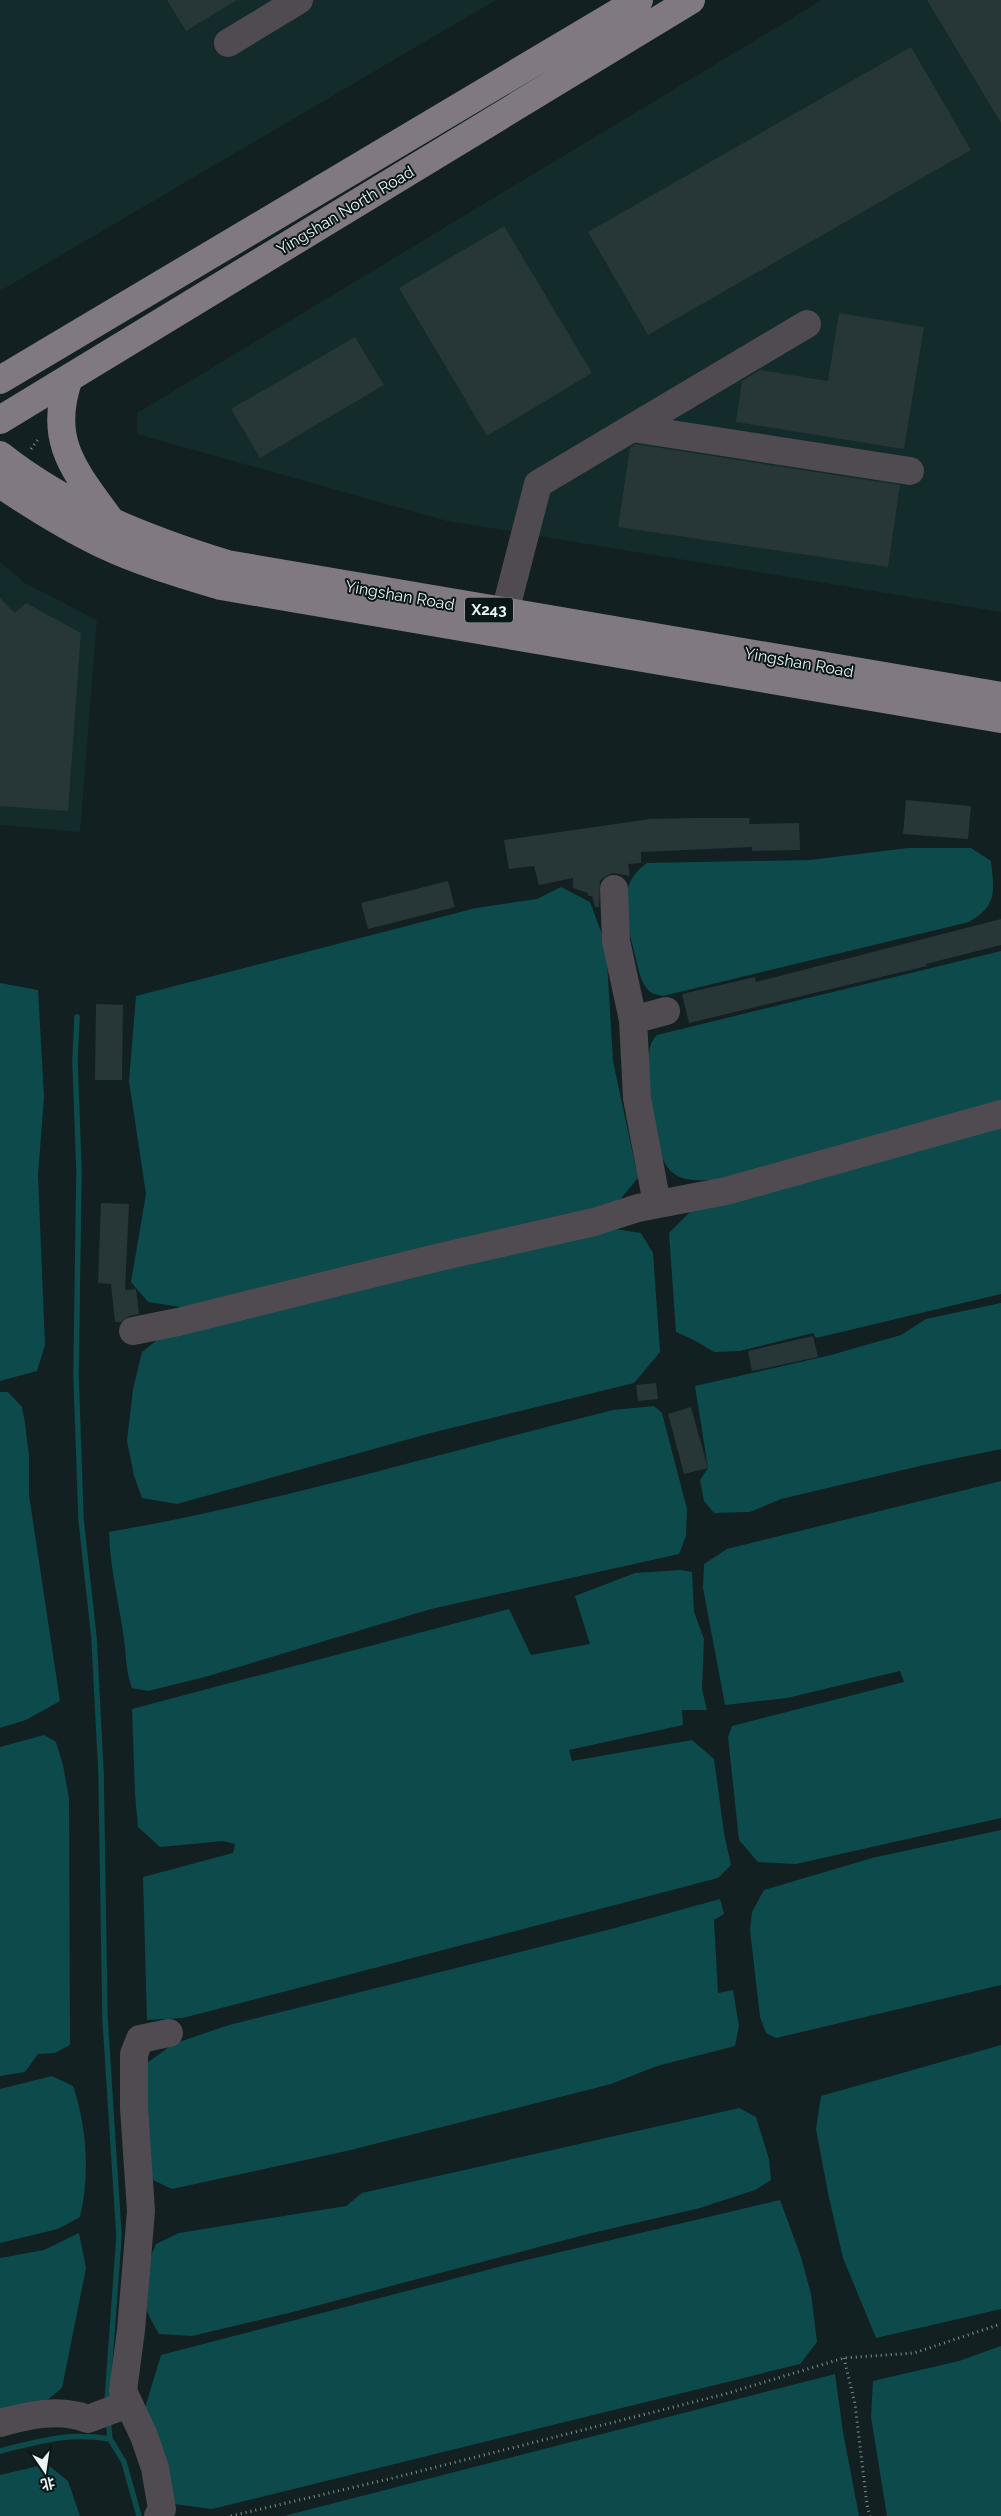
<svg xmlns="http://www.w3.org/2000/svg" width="1001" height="2516" viewBox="0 0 1001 2516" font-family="Raleway,'Noto Sans SC',sans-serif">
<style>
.built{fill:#132b2b}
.water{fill:#0d4a4b}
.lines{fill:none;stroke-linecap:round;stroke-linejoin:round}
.stream{stroke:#0d4a4b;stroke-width:5.5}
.building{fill:#273636}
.path{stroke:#838f90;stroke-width:3;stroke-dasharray:1 4;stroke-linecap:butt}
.minor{stroke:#4f4b50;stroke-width:28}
.major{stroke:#817982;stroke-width:28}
.labels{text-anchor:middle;stroke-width:4;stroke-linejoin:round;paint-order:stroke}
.shield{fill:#091717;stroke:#a8b3b3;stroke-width:1}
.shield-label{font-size:15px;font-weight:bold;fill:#ecf6f6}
.street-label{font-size:16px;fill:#ecf6f6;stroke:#091717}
</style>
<rect width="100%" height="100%" fill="#122021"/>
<path class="built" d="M 0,0 L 496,0 L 0,291 Z
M 822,0 L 1001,0 L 1001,612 L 447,521 L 137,434 L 137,413 Z
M 0,562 L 26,584 L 97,620 L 80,832 L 0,825 Z"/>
<path class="water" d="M 908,848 L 971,848 L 991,861 C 994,891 998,905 969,922 L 663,996 C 659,995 652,994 649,991 C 640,982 638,967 635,955 C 627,922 614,886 647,863 L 810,860 Z
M 561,887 L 590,902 L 606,945 L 613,1061 L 638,1178 L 618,1202 L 193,1309 L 148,1302 L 131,1282 L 146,1194 L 129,1081 L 136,996 L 476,908 L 537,899 Z
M 1001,951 L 1001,1102 L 714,1180 C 700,1180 684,1182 673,1173 C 650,1155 642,1070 651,1044 C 652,1041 655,1037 657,1035 Z
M 0,983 L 38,990 L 44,1097 L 38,1175 L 45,1345 L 37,1371 L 0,1381 Z
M 1001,1124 L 1001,1294 L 816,1338 L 813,1333 L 740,1351 L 714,1352 L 694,1340 L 676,1332 L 669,1233 L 691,1211 Z
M 615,1229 L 641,1233 L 653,1253 L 660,1352 L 634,1383 L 431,1433 L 177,1504 L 142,1498 L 134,1476 L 127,1441 L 133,1389 L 142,1352 L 157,1340 L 389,1280 Z
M 1001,1303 L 1001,1449 L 924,1465 L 781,1499 L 750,1512 L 714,1513 L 704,1501 L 700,1480 L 708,1468 L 695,1386 L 831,1355 L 901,1335 L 926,1319 Z
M 0,1392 L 8,1392 L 22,1407 L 25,1423 L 29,1456 L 29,1495 L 60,1701 L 26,1720 L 0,1728 Z
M 654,1406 L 662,1413 L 687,1509 L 686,1536 L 679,1554 L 431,1609 L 205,1677 L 148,1691 L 132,1688 C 126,1672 126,1656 124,1639 C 119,1603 110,1568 109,1532 C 280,1502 445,1452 613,1410 Z
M 1001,1481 L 1001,1818 L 796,1864 L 758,1862 L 739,1840 L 728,1737 L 732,1726 L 904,1682 L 900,1671 L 787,1698 L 725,1705 L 703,1588 L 704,1564 L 727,1549 Z
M 681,1570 L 692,1572 L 694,1612 L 704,1639 L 702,1689 L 707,1710 L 682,1710 L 683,1725 L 569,1750 L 572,1761 L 692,1740 L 714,1759 L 724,1833 L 731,1865 L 718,1878 L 183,2018 L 147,2020 L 143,1877 L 233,1853 L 235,1844 L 223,1841 L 160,1847 L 138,1827 L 135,1794 L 132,1709 L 509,1609 L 531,1655 L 590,1644 L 575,1596 L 635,1573 Z
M 44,1735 L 56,1742 L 63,1765 L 69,1799 L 70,2045 L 55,2053 L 38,2054 L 25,2072 L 0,2076 L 0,1747 Z
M 1001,1830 L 1001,1985 L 776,2038 L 766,2033 L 760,2017 L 750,1930 L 752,1912 L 764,1890 L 872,1858 Z
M 720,1899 L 724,1914 L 714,1920 L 718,1993 L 733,1990 L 739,2026 L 735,2046 L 657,2066 L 611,2084 L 351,2150 L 172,2189 L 153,2180 L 148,2163 L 147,2063 L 173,2044 L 229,2025 L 615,1928 Z
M 1001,2045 L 1001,2309 L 876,2338 L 843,2258 L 829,2198 L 816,2129 L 821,2096 Z
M 52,2076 L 73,2086 C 87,2126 90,2176 80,2217 L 58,2229 L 0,2243 L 0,2089 Z
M 739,2108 L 756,2117 L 769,2159 L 771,2180 L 755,2190 L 700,2208 L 588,2234 L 289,2313 L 192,2336 L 159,2334 C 135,2294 139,2285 156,2244 L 179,2233 L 346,2206 L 362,2193 Z
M 780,2200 L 801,2257 L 811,2294 L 817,2342 L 800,2364 L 212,2509 L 174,2504 L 144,2411 L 161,2355 L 514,2263 Z
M 79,2233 L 86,2268 L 62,2388 L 40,2406 L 0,2414 L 0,2258 L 44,2250 Z
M 1001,2346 L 1001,2516 L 887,2516 L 871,2417 L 873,2381 L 959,2361 Z
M 835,2374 L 843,2432 L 859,2516 L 284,2516 Z
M 47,2464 L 68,2481 L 80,2516 L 0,2516 L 0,2475 Z"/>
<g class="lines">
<path class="stream" d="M 77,1017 L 75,1061 L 79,1171 L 76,1375 L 81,1519 L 94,1638 L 101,1772 L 105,2018 L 119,2236 L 107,2402
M 108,2419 L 110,2439
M 0,2451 C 40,2441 68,2432 110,2439 L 124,2462 L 139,2516"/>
</g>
<path class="building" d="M 167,0 L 237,0 L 186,31 Z
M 927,0 L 1001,0 L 1001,123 Z
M 911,47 L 971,150 L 648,335 L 588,232 Z
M 504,226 L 592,373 L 487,436 L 399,288 Z
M 839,313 L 924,327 L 904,449 L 736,422 L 742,381 L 760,370 L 828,381 Z
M 355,337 L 384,385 L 260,458 L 231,409 Z
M 635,444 L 900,485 L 888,567 L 618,527 L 630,448 Z
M 0,598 L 15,613 L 26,603 L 81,633 L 68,811 L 0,806 Z
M 906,800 L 971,806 L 968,839 L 903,834 Z
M 695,818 L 750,818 L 749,824 L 799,823 L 800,850 L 752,851 L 752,847 L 641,852 L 641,863 L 628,864 L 630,876 L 613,873 L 606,876 L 600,881 L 599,907 L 595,907 L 592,896 L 588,896 L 588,893 L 573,888 L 573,878 L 539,885 L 534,866 L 509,869 L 504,840 L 650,819 Z
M 448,881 L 455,907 L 368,929 L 361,903 Z
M 1001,919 L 1001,945 L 926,964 L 927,966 L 689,1023 L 682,994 L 755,977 L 756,982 Z
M 96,1004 L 123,1005 L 122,1080 L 95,1080 Z
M 101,1203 L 129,1204 L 125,1290 L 136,1289 L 139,1314 L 129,1316 L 121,1322 L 115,1322 L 111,1284 L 98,1283 Z
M 813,1336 L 818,1357 L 752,1371 L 748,1351 Z
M 656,1383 L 658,1399 L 638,1401 L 636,1385 Z
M 691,1407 L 708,1468 L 684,1474 L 668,1414 Z"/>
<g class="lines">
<path class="path" d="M 31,449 L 39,438
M 844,2358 L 855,2404 L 867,2505 L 870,2516
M 231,2516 L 393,2478 L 725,2394 L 844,2358 L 914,2353 L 1001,2324"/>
<path class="minor" d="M 228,43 L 299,0
M 632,428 L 807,324
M 505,612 L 538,484 L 632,428 L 910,471
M 614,889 L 616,941 L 633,1020 L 637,1098 L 657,1204
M 633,1020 L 666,1011
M 133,1331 L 178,1322 L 440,1257 L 594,1222 L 638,1208 L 726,1191 L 1001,1114
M 0,2423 C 28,2415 60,2408 88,2419 L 128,2404
M 158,2516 L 162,2509 L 155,2468 L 144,2436 L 123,2391 L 131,2330 L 141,2211 L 134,2108 L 134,2054 L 140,2039 L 169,2033"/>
<path class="major" d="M 69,378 C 47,440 74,470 109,518
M 0,380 L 639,0
M 0,420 L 691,0
M 0,455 C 67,508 146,539 227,564 L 1001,696
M 0,484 C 33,506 66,527 102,544 C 140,562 181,574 221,586 L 1001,719"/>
</g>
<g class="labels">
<rect class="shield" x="465" y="597.5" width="48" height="25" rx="4"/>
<g class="shield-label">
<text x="489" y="615">X243</text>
</g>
<g class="street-label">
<text transform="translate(345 210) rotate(-31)" y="6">Yingshan North Road</text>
<text transform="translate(400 595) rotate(10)" y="6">Yingshan Road</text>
<text transform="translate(799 662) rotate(10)" y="6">Yingshan Road</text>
</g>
</g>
<g transform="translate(45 2471) rotate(167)" stroke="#091717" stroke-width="4" paint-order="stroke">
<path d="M0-4L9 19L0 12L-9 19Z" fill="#ecf6f6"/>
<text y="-8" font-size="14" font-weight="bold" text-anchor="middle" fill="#ecf6f6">北</text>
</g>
</svg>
